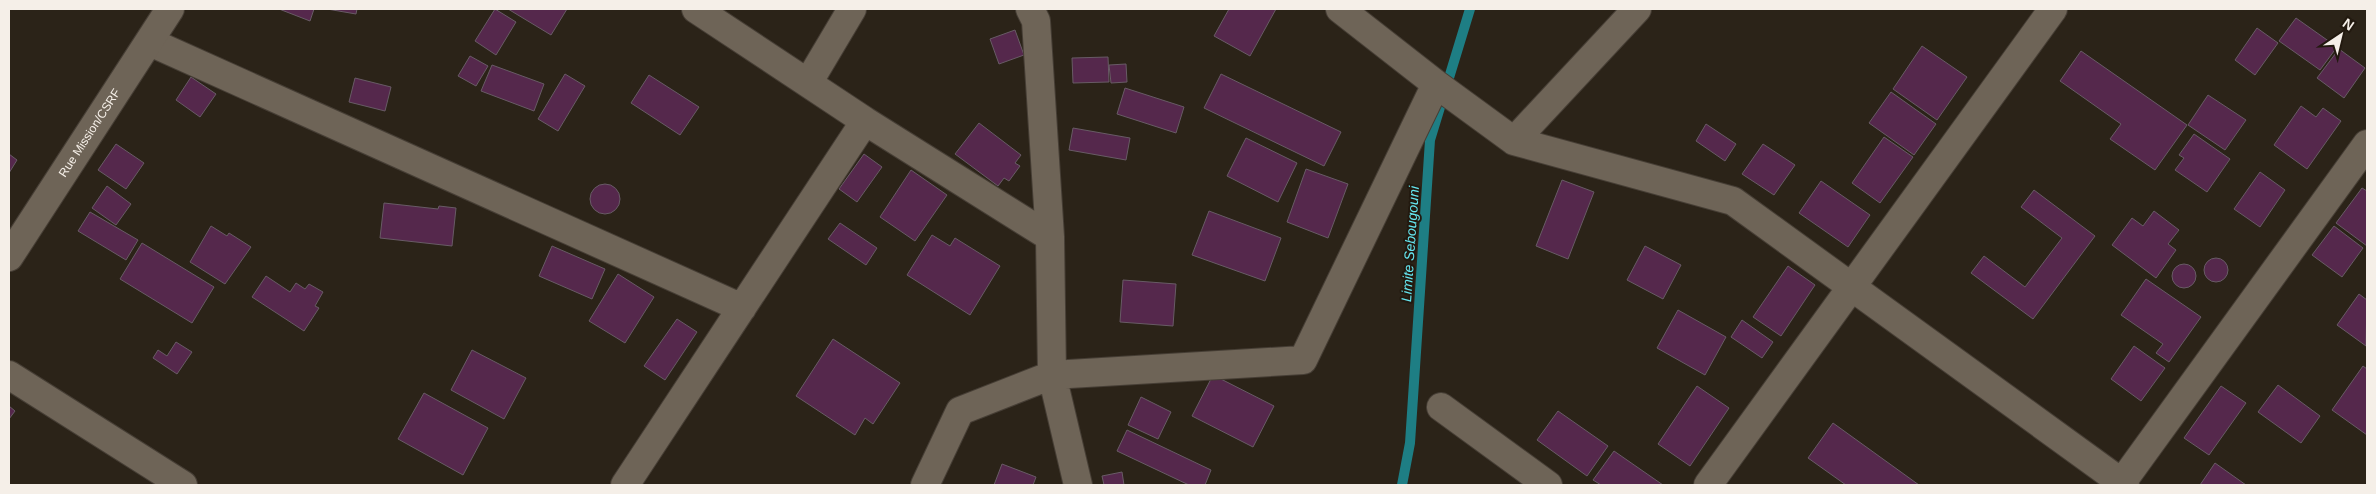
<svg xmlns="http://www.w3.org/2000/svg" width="2376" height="494" viewBox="0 0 2376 494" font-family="Helvetica,sans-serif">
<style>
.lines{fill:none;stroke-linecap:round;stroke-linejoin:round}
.stream{stroke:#1e7e84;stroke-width:10}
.building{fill:#55284c;stroke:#685b65}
.minor-casing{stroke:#463e35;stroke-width:30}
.secondary-casing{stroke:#463e35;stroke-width:30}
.minor{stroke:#6e6457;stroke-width:28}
.secondary{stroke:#6e6457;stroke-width:28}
.labels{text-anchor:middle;stroke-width:4;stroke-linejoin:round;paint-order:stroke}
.street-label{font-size:12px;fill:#f5efe8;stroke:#22190f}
.water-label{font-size:14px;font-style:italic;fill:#66e7f1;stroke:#22190f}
</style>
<rect width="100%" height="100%" fill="#2b2318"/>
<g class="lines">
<path class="stream" d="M 1402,485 L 1410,443 L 1430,140 L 1470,9"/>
</g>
<path class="building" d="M 279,9 L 314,9 L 310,21 Z
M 327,9 L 357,9 L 356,14 Z
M 495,9 L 516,22 L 496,55 L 475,41 Z
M 508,9 L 567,9 L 551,35 Z
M 1229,9 L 1276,9 L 1250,56 L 1214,36 Z
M 2296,18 L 2337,47 L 2320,70 L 2279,41 Z
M 2257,28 L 2278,43 L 2255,75 L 2235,60 Z
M 1015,30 L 1024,55 L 999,64 L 990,39 Z
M 1922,46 L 1967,77 L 1937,120 L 1893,89 Z
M 2339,49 L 2365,68 L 2344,98 L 2317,78 Z
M 2081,51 L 2187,125 L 2155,170 L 2110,139 L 2121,124 L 2060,81 Z
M 470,56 L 488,66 L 476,86 L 458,76 Z
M 1108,57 L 1109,82 L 1073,83 L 1072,58 Z
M 1126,64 L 1127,82 L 1111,83 L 1109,65 Z
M 492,65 L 544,84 L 534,111 L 481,91 Z
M 565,74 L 585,86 L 558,131 L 538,119 Z
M 1221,74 L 1341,132 L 1324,166 L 1204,108 Z
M 649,75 L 699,107 L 680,135 L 631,103 Z
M 191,77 L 216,94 L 200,117 L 176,100 Z
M 355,78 L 391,87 L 385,111 L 349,102 Z
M 1125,88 L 1184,107 L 1176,133 L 1117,114 Z
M 1891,92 L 1936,124 L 1914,155 L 1869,123 Z
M 2208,95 L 2246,120 L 2225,150 L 2188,125 Z
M 2301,106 L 2316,117 L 2323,108 L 2341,121 L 2307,169 L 2274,145 Z
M 979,123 L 1021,155 L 1015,163 L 1020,166 L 1009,181 L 1004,178 L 998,186 L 955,154 Z
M 1706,124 L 1736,144 L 1725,161 L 1696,141 Z
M 1073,128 L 1130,138 L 1126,160 L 1069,150 Z
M 2194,134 L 2230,159 L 2207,192 L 2175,170 L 2184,158 L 2179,155 Z
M 1884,137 L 1913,157 L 1880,203 L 1852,183 Z
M 1246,138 L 1297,163 L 1278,202 L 1227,176 Z
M 116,144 L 144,163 L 126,189 L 98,170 Z
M 1763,144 L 1795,165 L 1774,195 L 1742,174 Z
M 9,154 L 17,160 L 9,173 Z
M 864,154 L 882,167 L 857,202 L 839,189 Z
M 1306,169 L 1348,184 L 1328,238 L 1287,222 Z
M 911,170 L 947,195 L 915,241 L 880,217 Z
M 2260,172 L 2285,190 L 2260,227 L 2234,209 Z
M 1562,180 L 1594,192 L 1568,259 L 1536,246 Z
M 1821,181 L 1870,215 L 1848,247 L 1799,213 Z
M590 199a15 15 0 1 1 30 0a15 15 0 1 1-30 0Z
M 107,186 L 131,204 L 116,225 L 92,208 Z
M 2362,188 L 2367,191 L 2367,246 L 2336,223 Z
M 2034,190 L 2095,236 L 2033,319 L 1971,273 L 1984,256 L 2025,287 L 2062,238 L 2021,207 Z
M 384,203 L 438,209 L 439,206 L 456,208 L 452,246 L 380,238 Z
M 1209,211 L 1281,238 L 1265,281 L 1192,255 Z
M 2154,211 L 2179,230 L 2168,244 L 2176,250 L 2156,278 L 2112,245 L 2132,218 L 2143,226 Z
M 90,212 L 138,240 L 126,260 L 78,231 Z
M 840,223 L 877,248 L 866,265 L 828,239 Z
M 211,226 L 227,236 L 229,233 L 251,247 L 225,284 L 190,262 Z
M 2334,226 L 2363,248 L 2342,277 L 2312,255 Z
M 932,235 L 950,246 L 955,238 L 1000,266 L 970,315 L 907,275 Z
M 142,243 L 214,287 L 192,323 L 120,279 Z
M 552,246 L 605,269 L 592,299 L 539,276 Z
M 1645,246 L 1681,265 L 1663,299 L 1627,280 Z
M2204 270a12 12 0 1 1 24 0a12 12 0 1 1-24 0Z
M2172 276a12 12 0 1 1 24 0a12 12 0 1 1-24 0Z
M 1788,266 L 1815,285 L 1781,336 L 1753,317 Z
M 618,274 L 654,297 L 625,343 L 589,321 Z
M 266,276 L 290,292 L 296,283 L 305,289 L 309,284 L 323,292 L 315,306 L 319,308 L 304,331 L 252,297 Z
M 2146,279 L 2201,317 L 2169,362 L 2156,353 L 2163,344 L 2121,315 Z
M 1123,280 L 1176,284 L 1173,326 L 1120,322 Z
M 2359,294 L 2367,300 L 2366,346 L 2337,325 Z
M 1678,310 L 1726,337 L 1705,375 L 1657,348 Z
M 677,319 L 697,332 L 665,380 L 644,366 Z
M 1742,320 L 1773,342 L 1762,358 L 1731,337 Z
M 833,339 L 900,383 L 873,424 L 865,418 L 855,435 L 796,396 Z
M 176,342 L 192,352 L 177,374 L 153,358 L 158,350 L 167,356 Z
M 2134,346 L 2165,368 L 2141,401 L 2111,379 Z
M 472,350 L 526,378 L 504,419 L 451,390 Z
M 2363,366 L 2367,369 L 2367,435 L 2332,410 Z
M 1213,375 L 1274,406 L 1253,447 L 1192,416 Z
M 2278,385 L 2320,416 L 2301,443 L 2258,412 Z
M 1697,386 L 1729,408 L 1690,466 L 1658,444 Z
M 2221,386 L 2246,403 L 2209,455 L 2184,438 Z
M 424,393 L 488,428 L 463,475 L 398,439 Z
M 1141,397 L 1171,412 L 1158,439 L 1128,425 Z
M 9,406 L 15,411 L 9,419 Z
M 1558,411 L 1608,446 L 1587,476 L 1537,440 Z
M 1833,423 L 1919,485 L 1846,485 L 1808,458 Z
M 1127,430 L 1211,470 L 1205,485 L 1189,485 L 1117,451 Z
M 1614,451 L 1663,485 L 1601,485 L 1593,480 Z
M 2215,463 L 2246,485 L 2200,485 Z
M 1002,464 L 1036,477 L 1033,485 L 994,485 Z
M 1122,472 L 1124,485 L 1104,485 L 1102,476 Z"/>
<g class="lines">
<g class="minor-casing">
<path id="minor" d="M 696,9 L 865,121 L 1050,237
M 1030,9 L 1036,21 L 1050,237 L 1052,375 L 1078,485
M 1340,9 L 1436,84 L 1514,141 L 1733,201 L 2125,485
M 150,42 L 742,308
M 808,83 L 852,9
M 1514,141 L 1637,9
M 9,375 L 183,485
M 1441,407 L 1548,485
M 625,485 L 865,121
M 925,485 L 960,411 L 1052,375 L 1303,360 L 1436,84
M 1708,485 L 2053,9
M 2120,485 L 2367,144"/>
</g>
<g class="secondary-casing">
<g id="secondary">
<path id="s1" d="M 9,257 L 170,9"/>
</g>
</g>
<use href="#minor" class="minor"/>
<use href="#secondary" class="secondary"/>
</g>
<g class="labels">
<g class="street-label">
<text dy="4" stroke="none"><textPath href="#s1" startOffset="148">Rue Mission/CSRF</textPath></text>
</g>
<g class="water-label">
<text transform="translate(1410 244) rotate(-86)" y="5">Limite Sebougouni</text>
</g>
</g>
<rect width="2376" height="494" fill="none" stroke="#f5efe8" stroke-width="20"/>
<g transform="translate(2341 35) rotate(35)" stroke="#22190f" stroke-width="4" paint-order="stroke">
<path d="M0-4L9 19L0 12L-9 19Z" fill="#f5efe8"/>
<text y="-8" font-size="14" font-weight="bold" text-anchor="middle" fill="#f5efe8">N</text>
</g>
</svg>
